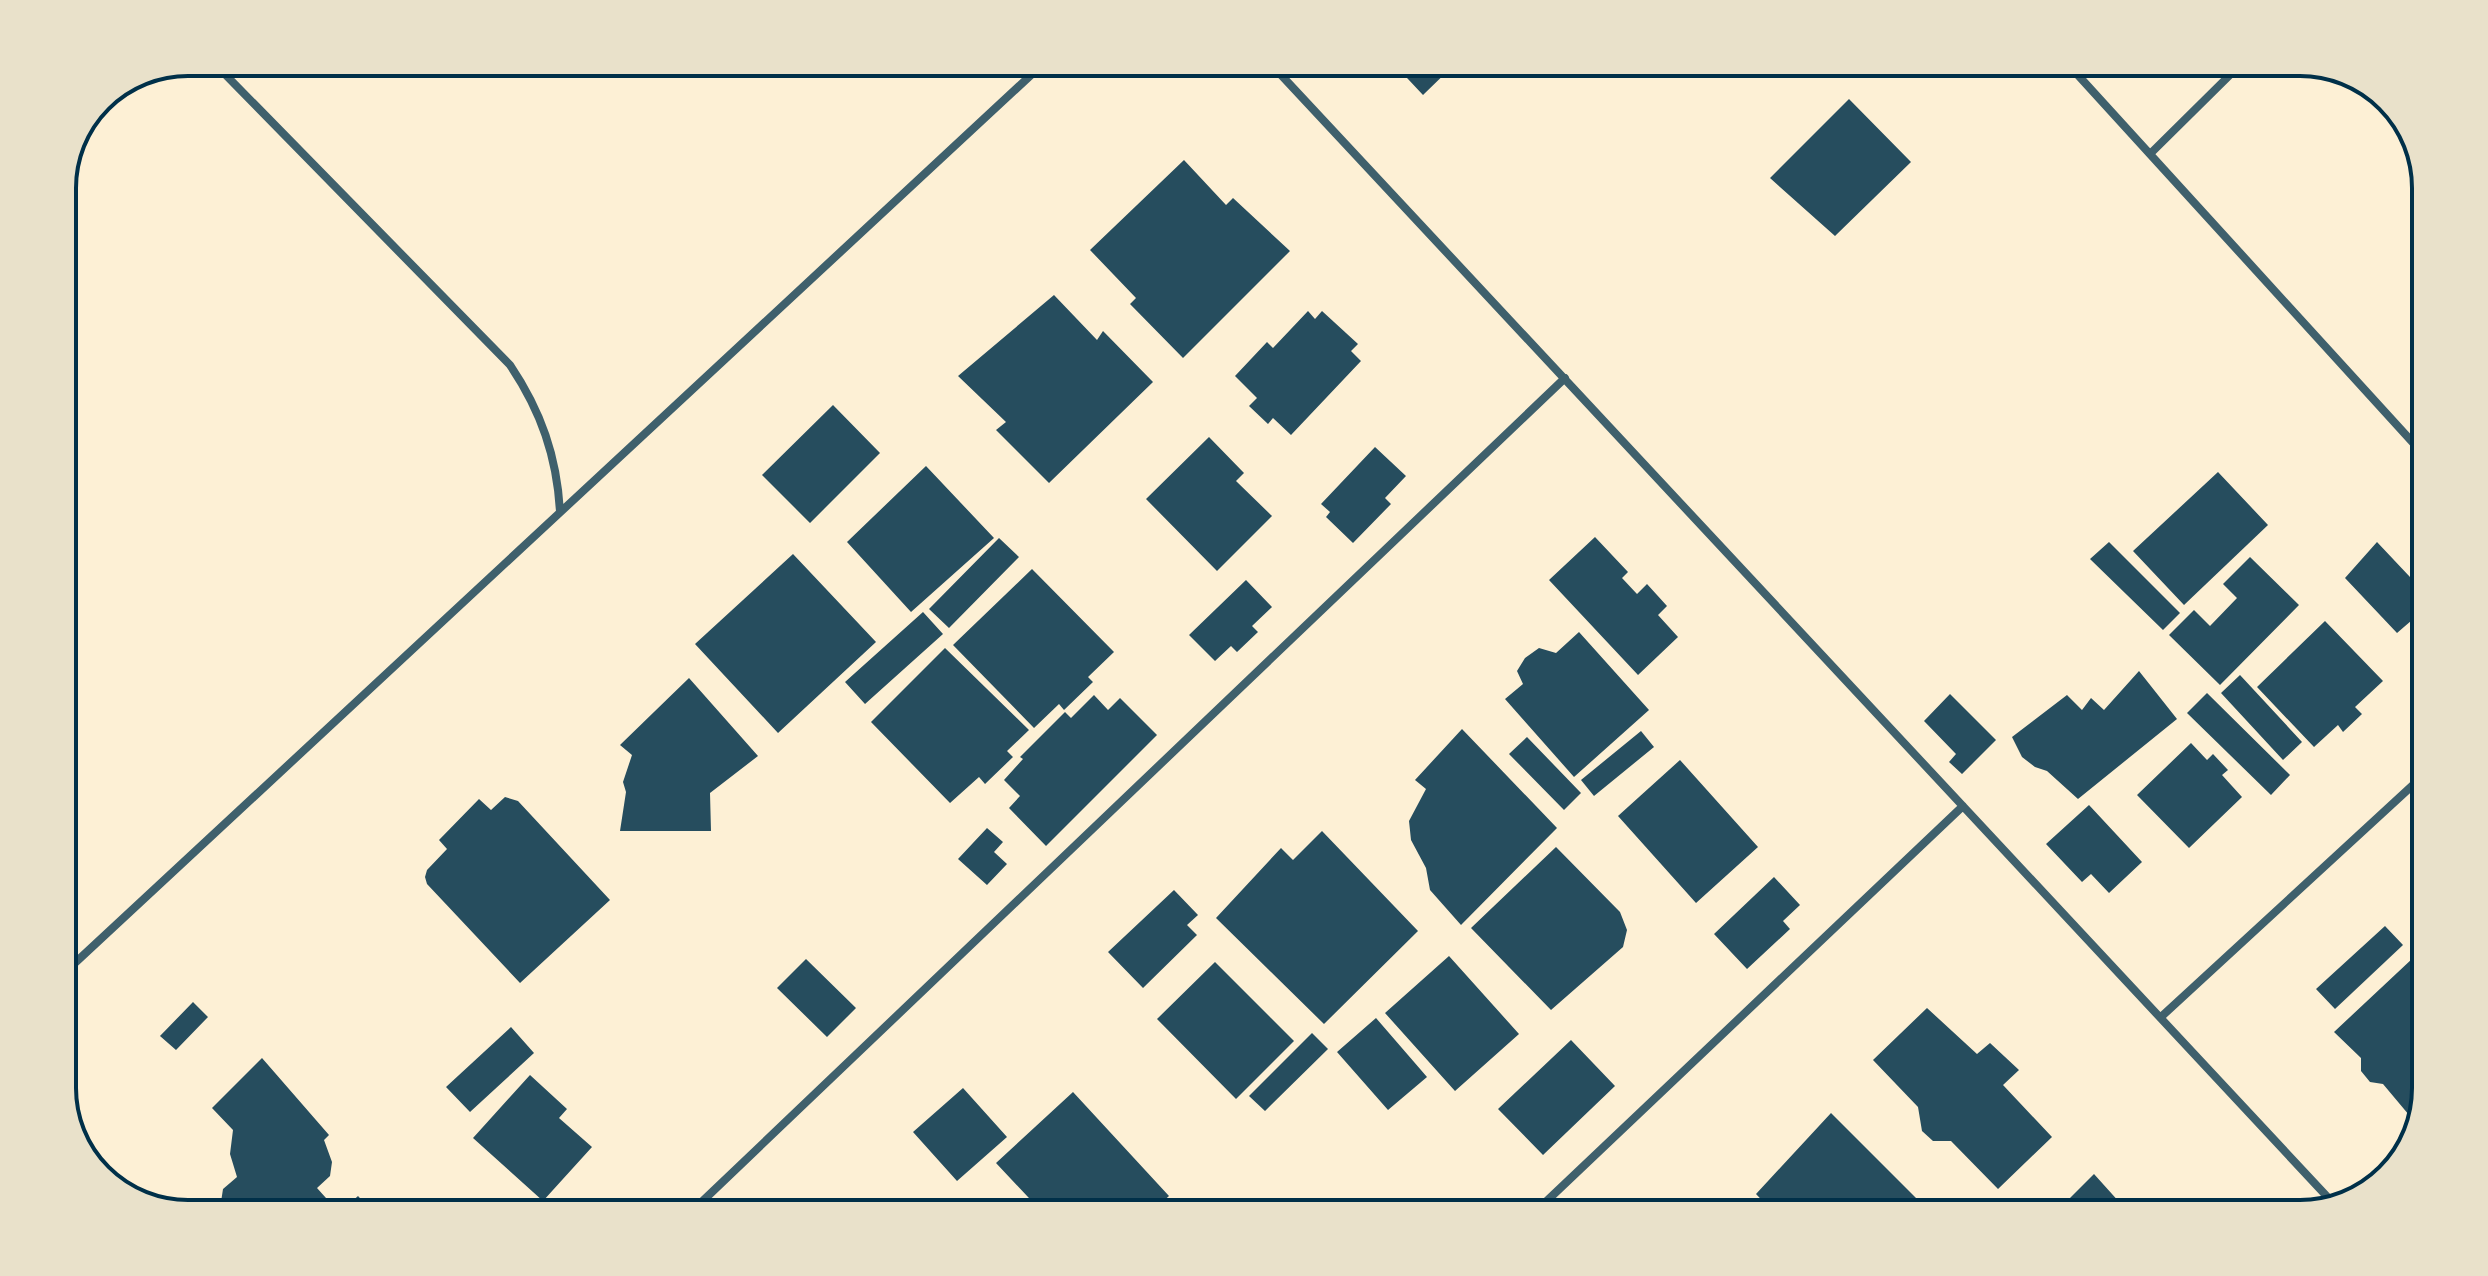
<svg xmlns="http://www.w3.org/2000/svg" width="2488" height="1276" viewBox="0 0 2488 1276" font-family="'Fira Sans',sans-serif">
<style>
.building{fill:#264d5e}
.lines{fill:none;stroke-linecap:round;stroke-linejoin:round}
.minor{stroke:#3f606c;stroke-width:8}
.rim{fill:none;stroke:#003049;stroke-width:4}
</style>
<rect width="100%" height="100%" fill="#fdf0d5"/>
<path class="building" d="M 1392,62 L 1457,62 L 1423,95 Z
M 1849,99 L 1911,162 L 1835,236 L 1770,178 Z
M 1184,160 L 1226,205 L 1233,198 L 1290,251 L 1183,358 L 1130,304 L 1136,298 L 1090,250 Z
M 1054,295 L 1097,340 L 1103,331 L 1153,382 L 1049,483 L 996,430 L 1006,422 L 958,376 Z
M 1308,311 L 1315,319 L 1322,311 L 1358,344 L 1351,351 L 1361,361 L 1291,435 L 1273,418 L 1268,424 L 1249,406 L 1257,398 L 1235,376 L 1267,342 L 1273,348 Z
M 833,405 L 880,453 L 810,523 L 762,475 Z
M 1209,437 L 1244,473 L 1236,481 L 1272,516 L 1217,571 L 1146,499 Z
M 1375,447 L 1406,476 L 1385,498 L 1391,504 L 1353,543 L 1326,517 L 1330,512 L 1321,504 Z
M 926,466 L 994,538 L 911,612 L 847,542 Z
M 2218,472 L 2268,525 L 2184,605 L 2133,551 Z
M 1595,537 L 1628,572 L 1622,578 L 1637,594 L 1647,584 L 1667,606 L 1658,615 L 1678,637 L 1638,675 L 1549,580 Z
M 999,538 L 1019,557 L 949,628 L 929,609 Z
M 2109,542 L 2180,613 L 2163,630 L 2090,559 Z
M 2377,542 L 2426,594 L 2426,608 L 2397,633 L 2345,578 Z
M 793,554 L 876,642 L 778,733 L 695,644 Z
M 2250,557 L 2299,605 L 2220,685 L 2169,635 L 2194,610 L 2210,626 L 2237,598 L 2223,584 Z
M 1032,569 L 1114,652 L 1088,677 L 1093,682 L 1064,710 L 1059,704 L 1034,728 L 953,645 Z
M 1246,580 L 1272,607 L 1252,626 L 1258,632 L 1237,652 L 1231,646 L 1215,661 L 1189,635 Z
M 923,612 L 943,634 L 865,704 L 845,682 Z
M 2325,621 L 2383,681 L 2355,707 L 2362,714 L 2343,732 L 2338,725 L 2314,747 L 2257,687 Z
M 1579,632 L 1649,710 L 1574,777 L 1505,699 L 1523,684 L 1517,671 L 1525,658 L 1539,648 L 1556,653 Z
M 945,648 L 1029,730 L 1007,751 L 1013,757 L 985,784 L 979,777 L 950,803 L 871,722 Z
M 2139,671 L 2177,719 L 2078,799 L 2047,771 L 2035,767 L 2022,757 L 2012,737 L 2067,695 L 2082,710 L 2091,698 L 2104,710 Z
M 2240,675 L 2302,742 L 2283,760 L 2221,693 Z
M 689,678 L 758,756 L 710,793 L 711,831 L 620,831 L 626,792 L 623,782 L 632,755 L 620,745 Z
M 2207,693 L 2290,775 L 2271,795 L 2187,713 Z
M 1950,694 L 1996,740 L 1962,774 L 1949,762 L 1956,754 L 1924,721 Z
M 1094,695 L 1108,710 L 1120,698 L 1157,735 L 1046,846 L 1009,808 L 1020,796 L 1004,780 L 1023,759 L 1020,757 L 1065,712 L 1071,718 Z
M 1462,729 L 1557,828 L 1461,925 L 1430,890 L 1426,868 L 1411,840 L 1409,821 L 1426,789 L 1415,780 Z
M 1641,731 L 1654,747 L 1594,796 L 1581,780 Z
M 1527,737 L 1581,793 L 1564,810 L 1509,754 Z
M 2191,743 L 2207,760 L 2213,754 L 2228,770 L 2222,775 L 2242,797 L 2189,848 L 2137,795 Z
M 1680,760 L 1758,847 L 1696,903 L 1618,816 Z
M 505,797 L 518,801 L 610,900 L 520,983 L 427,884 L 425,877 L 427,870 L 447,849 L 439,840 L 479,799 L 491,810 Z
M 2089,805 L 2142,862 L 2109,893 L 2091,874 L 2082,882 L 2046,844 Z
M 987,828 L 1003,842 L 994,852 L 1007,864 L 987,885 L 958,859 Z
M 1322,831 L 1418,931 L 1324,1024 L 1216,918 L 1281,848 L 1293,860 Z
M 1556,847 L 1620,912 L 1627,930 L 1623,947 L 1551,1010 L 1471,928 Z
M 1774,877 L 1800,905 L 1783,921 L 1790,929 L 1747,969 L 1714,934 Z
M 1174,890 L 1198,915 L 1187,925 L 1197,935 L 1143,988 L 1108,952 Z
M 2385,926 L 2403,945 L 2335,1009 L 2316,989 Z
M 1449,956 L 1519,1034 L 1455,1091 L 1385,1013 Z
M 2413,958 L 2426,972 L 2426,1088 L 2423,1102 L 2409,1115 L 2383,1084 L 2370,1082 L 2361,1071 L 2361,1058 L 2334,1032 Z
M 806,959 L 856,1008 L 827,1037 L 777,988 Z
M 1215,962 L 1294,1041 L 1236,1099 L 1157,1019 Z
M 193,1002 L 208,1017 L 176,1050 L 160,1036 Z
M 1927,1008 L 1977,1054 L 1990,1043 L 2019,1070 L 2003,1085 L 2052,1137 L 1998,1189 L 1951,1141 L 1933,1141 L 1922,1131 L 1918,1107 L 1873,1060 Z
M 1376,1018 L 1427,1077 L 1388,1110 L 1337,1052 Z
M 511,1027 L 534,1053 L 470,1112 L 446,1087 Z
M 1312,1033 L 1328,1049 L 1265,1111 L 1249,1096 Z
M 1571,1040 L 1615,1086 L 1543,1155 L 1498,1109 Z
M 262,1058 L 329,1135 L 324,1140 L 332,1162 L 330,1176 L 317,1188 L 326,1198 L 307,1214 L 227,1214 L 221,1202 L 223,1189 L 237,1177 L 230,1154 L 233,1130 L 212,1108 Z
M 530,1075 L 567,1109 L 559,1118 L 592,1147 L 543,1201 L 473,1138 Z
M 963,1088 L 1007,1137 L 957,1181 L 913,1132 Z
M 1073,1092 L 1169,1196 L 1149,1214 L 1044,1214 L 996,1163 Z
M 1831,1113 L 1932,1214 L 1775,1214 L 1756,1194 Z
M 2094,1174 L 2130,1214 L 2054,1214 Z
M 358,1196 L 375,1214 L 338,1214 Z"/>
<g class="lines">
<path class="minor" d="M 213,62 L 510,365 C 541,411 557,457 560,512
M 1269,62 L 2334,1204
M 2066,62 L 2426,457
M 2150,154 L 2243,62
M 62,975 L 1045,62
M 2161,1017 L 2426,773
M 689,1214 L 1565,378
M 1533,1214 L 1963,806"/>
</g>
<path d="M0 0H2488V1276H0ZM188 76H2300A112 112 0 0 1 2412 188V1088A112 112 0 0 1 2300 1200H188A112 112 0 0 1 76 1088V188A112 112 0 0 1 188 76Z" fill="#e9e1ca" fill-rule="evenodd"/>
<path class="rim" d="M188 76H2300A112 112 0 0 1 2412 188V1088A112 112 0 0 1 2300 1200H188A112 112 0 0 1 76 1088V188A112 112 0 0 1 188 76Z"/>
</svg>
